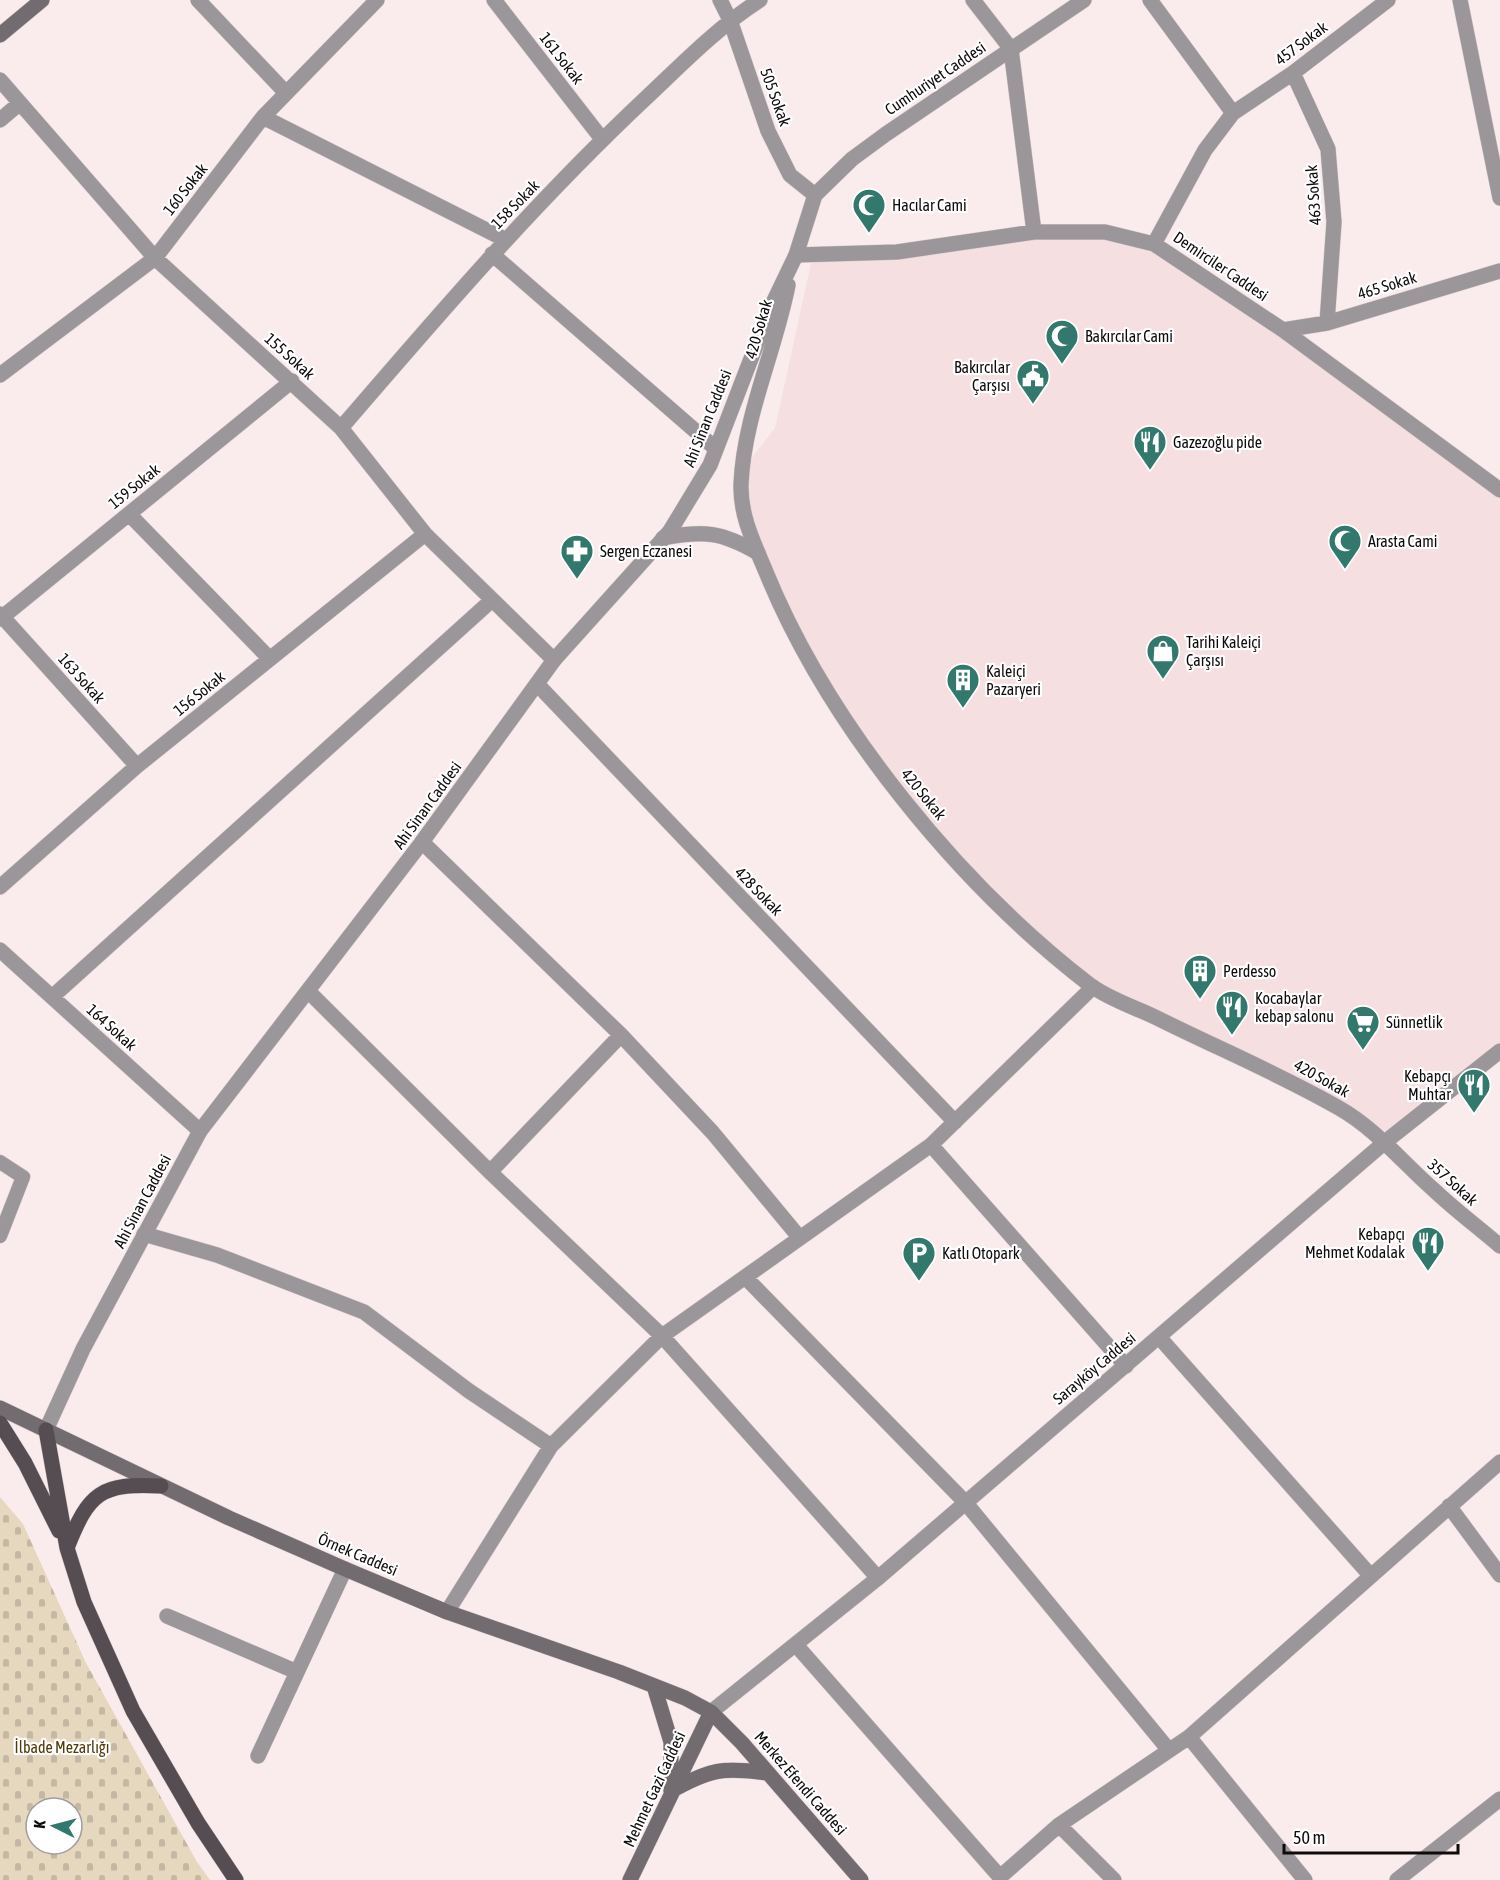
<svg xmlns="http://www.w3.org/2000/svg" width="1500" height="1880" viewBox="0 0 1500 1880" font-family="'Asap Condensed',sans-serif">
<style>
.built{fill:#f6dfe1}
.cemetery{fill:url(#cemetery-stones);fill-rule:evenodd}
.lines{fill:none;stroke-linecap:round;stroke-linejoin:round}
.service-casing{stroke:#d4c8c9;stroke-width:15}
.pedestrian-casing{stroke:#d4c8c9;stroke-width:16}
.minor-casing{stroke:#d4c8c9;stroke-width:16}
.tertiary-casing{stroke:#d4c8c9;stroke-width:16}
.secondary-casing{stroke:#d4c8c9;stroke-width:16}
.primary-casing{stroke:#d4c8c9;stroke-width:16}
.service{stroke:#9a9699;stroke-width:14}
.pedestrian{stroke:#9a9699;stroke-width:15}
.minor{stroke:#9a9699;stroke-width:15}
.tertiary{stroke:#9a9699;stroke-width:15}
.secondary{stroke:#726b6f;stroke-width:15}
.primary{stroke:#554d52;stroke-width:15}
.labels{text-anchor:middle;stroke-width:4.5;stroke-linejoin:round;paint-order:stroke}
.street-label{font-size:16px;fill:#0f0a0b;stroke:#fff}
.poi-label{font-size:16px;fill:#0f0a0b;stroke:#fff;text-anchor:start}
.park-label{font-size:16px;fill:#513908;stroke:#fff}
</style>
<defs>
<pattern id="cemetery-stones" width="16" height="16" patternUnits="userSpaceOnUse" patternTransform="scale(1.5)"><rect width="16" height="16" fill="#e6d7bf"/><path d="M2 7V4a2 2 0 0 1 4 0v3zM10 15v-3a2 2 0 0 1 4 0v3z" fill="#c4b7a3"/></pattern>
</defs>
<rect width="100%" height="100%" fill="#faeced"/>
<path class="built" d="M 1034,232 L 1154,244 L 1500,490 L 1500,1048 L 1387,1132 L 1093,987 L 993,901 L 875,762 L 777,599 L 741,485 L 753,456 L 775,428 L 811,263 Z"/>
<path class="cemetery" d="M 0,1497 L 23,1524 L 86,1663 L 197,1862 L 210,1880 L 0,1880 ZM 36,1808 L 72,1808 L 72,1844 L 36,1844 Z"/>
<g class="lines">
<g class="service-casing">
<path id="service" d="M 0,1162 L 23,1177 L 0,1236"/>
</g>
<g class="pedestrian-casing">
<path id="pedestrian" d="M 663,538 C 704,530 722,532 758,553"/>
</g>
<g class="minor-casing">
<path id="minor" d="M 198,0 L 286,93
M 494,0 L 602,139
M 720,0 L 730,20 L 768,131 L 790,175 L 815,195
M 973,0 L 1011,49 L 1034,232
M 1150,0 L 1233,113
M 1460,0 L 1500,198
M 1293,73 L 1328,149 L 1334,222 L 1327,323
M 0,80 L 155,258 L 341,428 L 425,534 L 554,660
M 263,117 L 506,240
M 0,120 L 20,103
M 1154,244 L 1205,150 L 1233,113 L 1293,73 L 1388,0
M 492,254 L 715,448
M 796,255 L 897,252 L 1034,232 L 1105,232 L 1154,244 L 1283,330 L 1500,490
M 1283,330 L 1327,323 L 1500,271
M 0,375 L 155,258 L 263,117 L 377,0
M 341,428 C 439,314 537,200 647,97 C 683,63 718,27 760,0
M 129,514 L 270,659
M 0,614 L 137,766
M 0,619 L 292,381
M 537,684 L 955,1122
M 422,842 L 621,1035 L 713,1133 L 799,1237
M 0,887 L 137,766 L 425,534
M 0,950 L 200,1131
M 309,992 L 490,1172 L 662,1336 L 878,1578
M 52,997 L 492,600
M 931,1145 L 1126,1366
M 490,1172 L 621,1035
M 144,1234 L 217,1255 L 364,1312 L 469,1391 L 551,1446
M 746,1278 L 965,1502 L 1168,1749
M 1159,1337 L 1370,1575
M 1449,1506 L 1500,1575
M 447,1612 L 551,1446 L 662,1336 L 931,1145 L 1093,987
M 167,1616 L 297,1672
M 796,1645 L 1000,1877 L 1059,1825 L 1189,1737 L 1500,1462
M 1189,1737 L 1305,1880
M 258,1756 L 345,1569
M 1059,1825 L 1114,1880
M 1397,1880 L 1500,1799"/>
</g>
<g class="tertiary-casing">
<path id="tertiary" d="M 788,285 C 775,352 744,416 741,484 C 740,516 754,543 766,572 C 829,726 959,884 1090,985 C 1109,999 1134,1007 1155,1017 C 1217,1048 1280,1074 1339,1108 C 1376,1129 1403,1163 1434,1190 C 1455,1210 1478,1227 1500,1246
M 46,1430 L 83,1349 L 200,1131 L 422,842 L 554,660 L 670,531 L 710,465 L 771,307 L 796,255 L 815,195 L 852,159 L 886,134 L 1084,0
M 711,1712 L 878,1578 L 1385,1142 L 1500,1051"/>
</g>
<g class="secondary-casing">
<path id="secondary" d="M 0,35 L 42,0
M 0,1408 L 229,1518 L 345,1569 L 447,1612 L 619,1672 L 685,1698 L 711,1712 L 742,1743 L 861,1880
M 654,1686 L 671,1742 L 671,1785
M 671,1791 C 710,1769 723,1767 767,1773
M 630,1880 L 711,1712"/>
</g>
<g class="primary-casing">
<path id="primary" d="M 0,1423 L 25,1463 L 59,1531
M 46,1430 L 67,1548 L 84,1602 L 133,1711 L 198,1823 L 236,1880
M 67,1548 C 89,1492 101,1483 161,1486"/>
</g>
<use href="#service" class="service"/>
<use href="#pedestrian" class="pedestrian"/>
<use href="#minor" class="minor"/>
<use href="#tertiary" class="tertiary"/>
<use href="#secondary" class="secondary"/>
<use href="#primary" class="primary"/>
</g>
<defs>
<g id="mosque-pin" transform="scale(1.725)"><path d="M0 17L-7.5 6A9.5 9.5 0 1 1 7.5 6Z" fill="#33786c" stroke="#fff"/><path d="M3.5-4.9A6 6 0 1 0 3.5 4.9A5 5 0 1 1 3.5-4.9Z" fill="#fff"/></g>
<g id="civic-pin" transform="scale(1.725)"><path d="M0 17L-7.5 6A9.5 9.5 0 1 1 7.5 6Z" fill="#33786c" stroke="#fff"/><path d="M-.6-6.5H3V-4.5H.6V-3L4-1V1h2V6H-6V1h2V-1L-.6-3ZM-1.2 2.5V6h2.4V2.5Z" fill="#fff"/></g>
<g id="restaurant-pin" transform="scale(1.725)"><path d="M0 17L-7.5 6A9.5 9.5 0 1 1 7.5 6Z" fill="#33786c" stroke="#fff"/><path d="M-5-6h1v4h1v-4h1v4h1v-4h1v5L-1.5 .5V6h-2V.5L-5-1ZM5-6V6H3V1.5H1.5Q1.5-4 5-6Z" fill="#fff"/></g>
<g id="pharmacy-pin" transform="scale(1.725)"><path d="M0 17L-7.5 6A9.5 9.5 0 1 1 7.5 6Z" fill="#33786c" stroke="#fff"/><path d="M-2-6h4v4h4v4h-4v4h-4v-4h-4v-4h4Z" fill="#fff"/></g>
<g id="shop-pin" transform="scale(1.725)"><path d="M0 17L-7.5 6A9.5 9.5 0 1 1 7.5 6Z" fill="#33786c" stroke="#fff"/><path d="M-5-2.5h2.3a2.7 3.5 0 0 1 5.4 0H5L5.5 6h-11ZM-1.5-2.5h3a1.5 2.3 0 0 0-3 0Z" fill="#fff"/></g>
<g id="building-pin" transform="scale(1.725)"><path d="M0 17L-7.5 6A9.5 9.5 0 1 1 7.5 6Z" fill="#33786c" stroke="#fff"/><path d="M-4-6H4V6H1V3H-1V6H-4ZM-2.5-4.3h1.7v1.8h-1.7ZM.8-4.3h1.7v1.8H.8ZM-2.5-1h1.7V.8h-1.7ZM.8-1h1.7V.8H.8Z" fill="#fff"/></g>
<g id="supermarket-pin" transform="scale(1.725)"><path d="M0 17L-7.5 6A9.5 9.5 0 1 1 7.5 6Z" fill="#33786c" stroke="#fff"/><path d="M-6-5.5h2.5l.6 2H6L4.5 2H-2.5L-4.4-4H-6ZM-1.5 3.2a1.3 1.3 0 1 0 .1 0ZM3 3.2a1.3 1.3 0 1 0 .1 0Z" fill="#fff"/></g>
<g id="parking-pin" transform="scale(1.725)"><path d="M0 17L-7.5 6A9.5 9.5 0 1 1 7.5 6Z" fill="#33786c" stroke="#fff"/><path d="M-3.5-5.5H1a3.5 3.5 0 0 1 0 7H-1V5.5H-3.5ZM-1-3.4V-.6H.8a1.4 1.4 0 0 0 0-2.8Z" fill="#fff"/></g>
</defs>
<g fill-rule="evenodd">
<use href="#mosque-pin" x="869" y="205"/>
<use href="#mosque-pin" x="1062" y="336"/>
<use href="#civic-pin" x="1033" y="376"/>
<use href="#restaurant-pin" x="1150" y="442"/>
<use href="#mosque-pin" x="1345" y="541"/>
<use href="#pharmacy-pin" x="577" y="551"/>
<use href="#shop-pin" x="1163" y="651"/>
<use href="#building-pin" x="963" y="680"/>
<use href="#building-pin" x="1200" y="971"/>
<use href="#restaurant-pin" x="1232" y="1007"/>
<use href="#supermarket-pin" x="1363" y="1022"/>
<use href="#restaurant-pin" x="1474" y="1085"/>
<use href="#restaurant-pin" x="1428" y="1243"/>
<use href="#parking-pin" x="919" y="1253"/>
</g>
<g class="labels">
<g class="street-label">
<text transform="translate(1301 43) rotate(-37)" y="6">457 Sokak</text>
<text transform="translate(562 58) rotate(52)" y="6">161 Sokak</text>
<text transform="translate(935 78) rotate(-34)" y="6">Cumhuriyet Caddesi</text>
<text transform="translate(776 97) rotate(70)" y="6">505 Sokak</text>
<text transform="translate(185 189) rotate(-52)" y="6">160 Sokak</text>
<text transform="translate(1313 195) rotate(-94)" y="6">463 Sokak</text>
<text transform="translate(515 204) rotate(-46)" y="6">158 Sokak</text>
<text transform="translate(1221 266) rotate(34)" y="6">Demirciler Caddesi</text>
<text transform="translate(1387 285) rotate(-17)" y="6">465 Sokak</text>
<text transform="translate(758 329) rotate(-74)" y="6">420 Sokak</text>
<text transform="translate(290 356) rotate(42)" y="6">155 Sokak</text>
<text transform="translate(707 418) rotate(-68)" y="6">Ahi Sinan Caddesi</text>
<text transform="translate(134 486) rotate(-39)" y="6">159 Sokak</text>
<text transform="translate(82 678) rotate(48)" y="6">163 Sokak</text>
<text transform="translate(199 693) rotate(-39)" y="6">156 Sokak</text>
<text transform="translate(924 794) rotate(51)" y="6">420 Sokak</text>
<text transform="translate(427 805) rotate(-54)" y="6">Ahi Sinan Caddesi</text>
<text transform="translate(759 891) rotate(46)" y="6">428 Sokak</text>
<text transform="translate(112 1027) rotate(42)" y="6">164 Sokak</text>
<text transform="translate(1322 1078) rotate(29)" y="6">420 Sokak</text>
<text transform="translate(1453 1182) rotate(42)" y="6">357 Sokak</text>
<text transform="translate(142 1201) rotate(-62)" y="6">Ahi Sinan Caddesi</text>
<text transform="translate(1094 1368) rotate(-40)" y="6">Sarayköy Caddesi</text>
<text transform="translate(358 1554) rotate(23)" y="6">Örnek Caddesi</text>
<text transform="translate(801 1783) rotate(49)" y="6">Merkez Efendi Caddesi</text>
<text transform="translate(654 1789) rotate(-65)" y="6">Mehmet Gazi Caddesi</text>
</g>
<g class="poi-label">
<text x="892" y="211">Hacılar Cami</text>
<text x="1085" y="342">Bakırcılar Cami</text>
<text x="1010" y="373" text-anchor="end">Bakırcılar<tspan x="1010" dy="18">Çarşısı</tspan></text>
<text x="1173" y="448">Gazezoğlu pide</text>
<text x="1368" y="547">Arasta Cami</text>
<text x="600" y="557">Sergen Eczanesi</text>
<text x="1186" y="648">Tarihi Kaleiçi<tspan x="1186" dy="18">Çarşısı</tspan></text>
<text x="986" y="677">Kaleiçi<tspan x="986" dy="18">Pazaryeri</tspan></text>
<text x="1223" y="977">Perdesso</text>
<text x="1255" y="1004">Kocabaylar<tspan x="1255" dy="18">kebap salonu</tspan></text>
<text x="1386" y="1028">Sünnetlik</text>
<text x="1451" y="1082" text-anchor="end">Kebapçı<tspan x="1451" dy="18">Muhtar</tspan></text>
<text x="1405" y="1240" text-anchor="end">Kebapçı<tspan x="1405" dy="18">Mehmet Kodalak</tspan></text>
<text x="942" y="1259">Katlı Otopark</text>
</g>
<g class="park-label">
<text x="62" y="1753">İlbade Mezarlığı</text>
</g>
</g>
<g transform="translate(54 1826) rotate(276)"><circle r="28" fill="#ffffff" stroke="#9f9d9d" stroke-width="1.5"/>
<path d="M0-4.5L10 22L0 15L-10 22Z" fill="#33786c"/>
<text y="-9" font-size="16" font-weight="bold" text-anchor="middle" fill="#0f0a0b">K</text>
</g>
<path d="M1284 1844v9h174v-9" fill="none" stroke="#0f0a0b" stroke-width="3"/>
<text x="1293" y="1844" font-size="18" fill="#0f0a0b" stroke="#ffffff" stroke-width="4.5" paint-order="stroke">50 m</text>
</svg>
